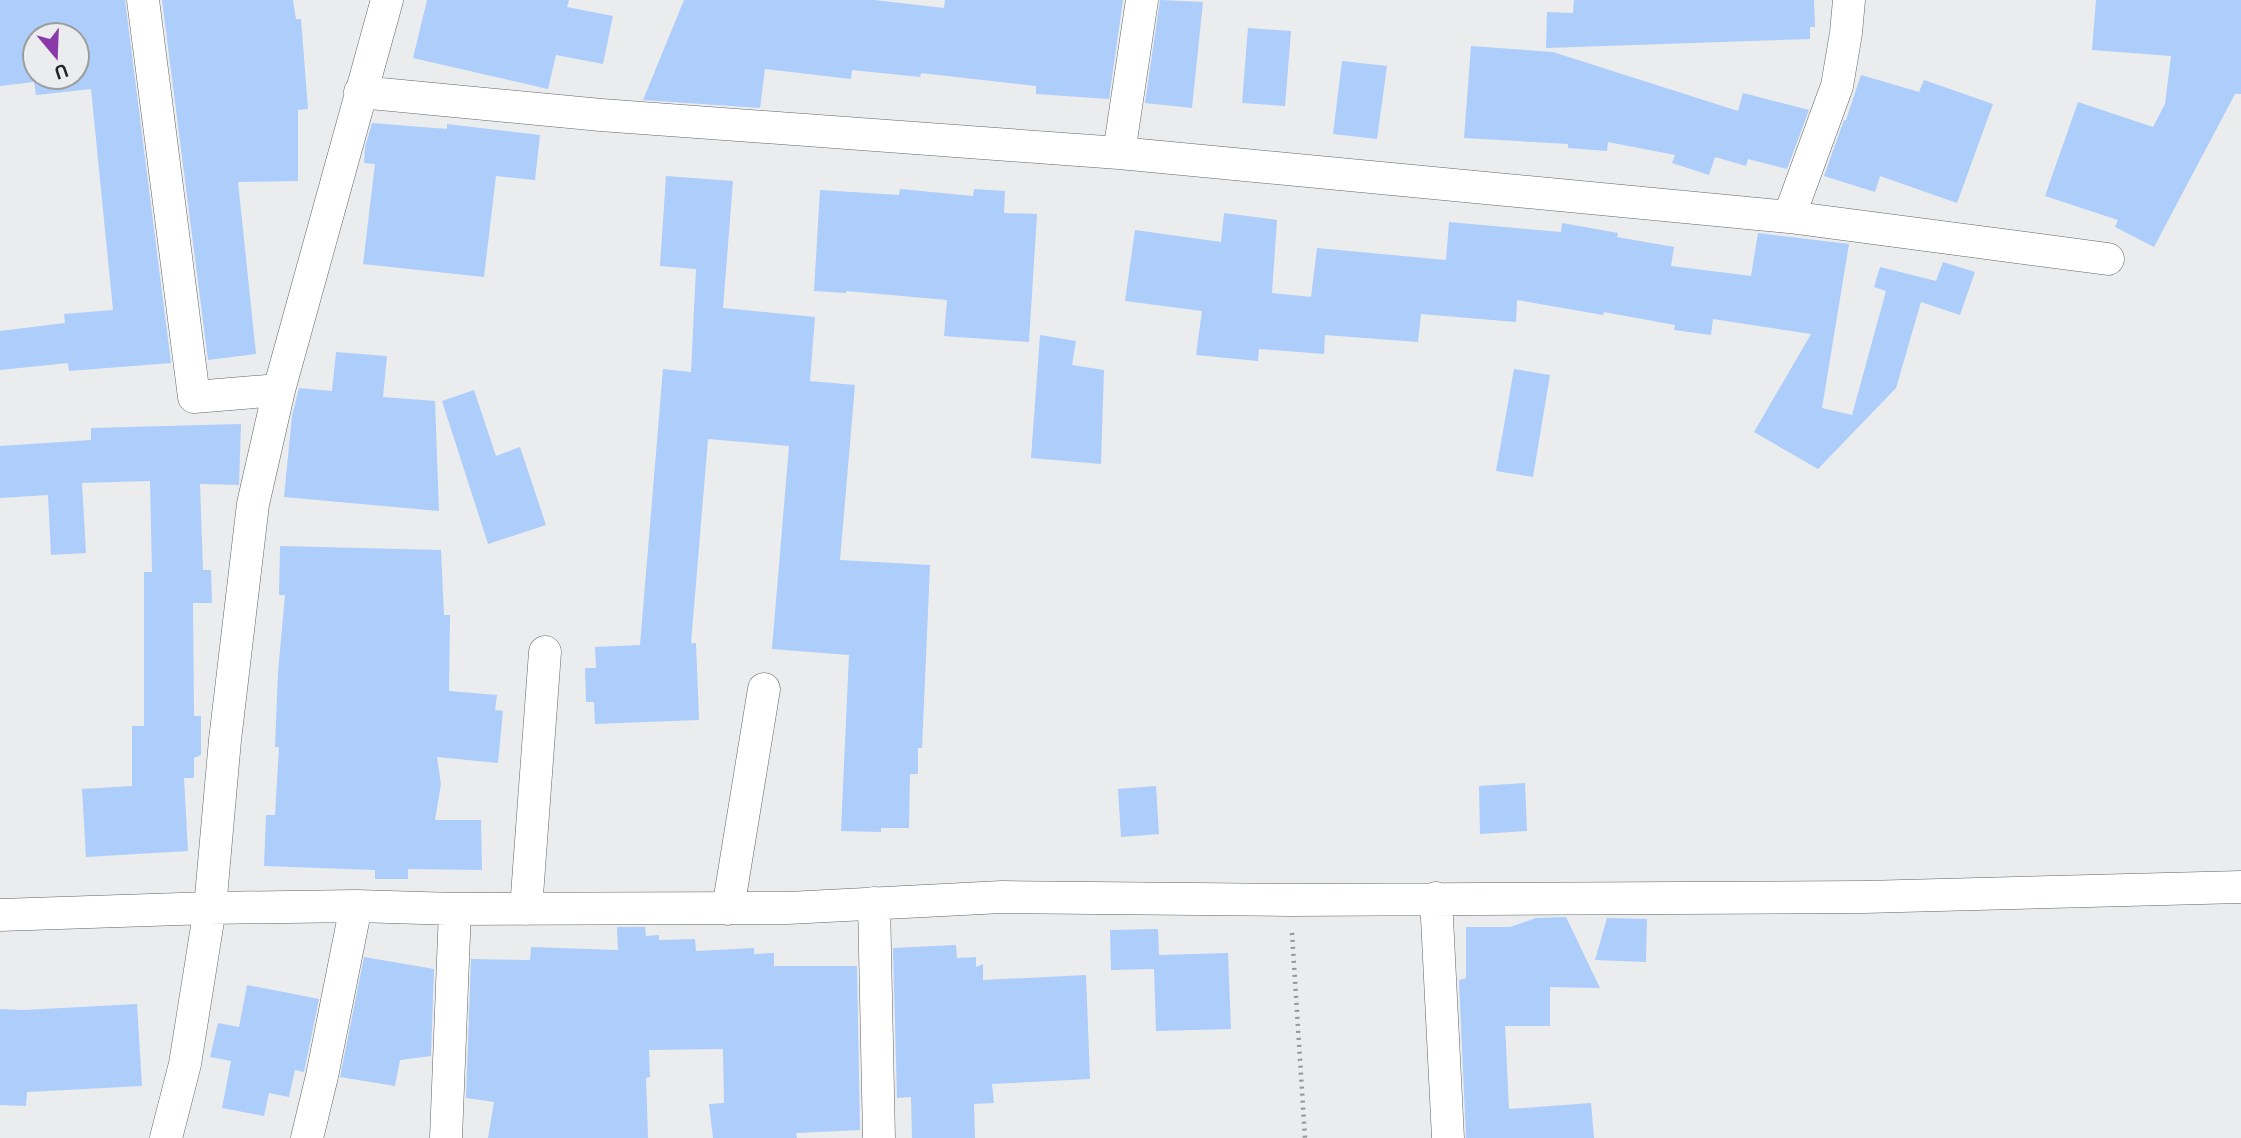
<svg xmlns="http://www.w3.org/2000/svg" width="2241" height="1138" viewBox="0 0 2241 1138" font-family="Ubuntu,sans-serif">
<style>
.building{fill:#adcdfb;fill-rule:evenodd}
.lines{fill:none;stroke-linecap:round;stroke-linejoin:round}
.minor-casing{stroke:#636466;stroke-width:33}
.path{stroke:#959697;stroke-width:4.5;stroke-dasharray:2 5;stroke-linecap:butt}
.minor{stroke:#fff;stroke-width:32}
</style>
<rect width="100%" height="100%" fill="#ebecee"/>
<path class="building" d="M 0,0 L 125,0 L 171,363 L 69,371 L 68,363 L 0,370 L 0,331 L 65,323 L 64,314 L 113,310 L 91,89 L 36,95 L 34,82 L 0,86 ZM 35,35 L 77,35 L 77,77 L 35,77 Z
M 162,0 L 293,0 L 296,19 L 301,19 L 308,109 L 298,110 L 298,181 L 238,182 L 256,354 L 208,360 Z
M 427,0 L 569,0 L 567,7 L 613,16 L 603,64 L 556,55 L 548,89 L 413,58 Z
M 684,0 L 874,0 L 944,8 L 945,0 L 1123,0 L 1109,99 L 1036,94 L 1036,86 L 921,73 L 920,77 L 852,70 L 851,79 L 765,69 L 760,108 L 643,100 Z
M 1160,0 L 1203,2 L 1192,108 L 1145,103 Z
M 1574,0 L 1814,0 L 1815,27 L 1810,27 L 1810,39 L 1546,48 L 1547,12 L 1573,13 Z
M 2096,0 L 2241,0 L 2241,94 L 2235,94 L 2154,247 L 2115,227 L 2118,220 L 2045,196 L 2078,102 L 2153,127 L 2165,104 L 2171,56 L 2092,50 Z
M 1248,28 L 1291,31 L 1285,106 L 1242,103 Z
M 1471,46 L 1553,52 L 1738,111 L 1743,93 L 1809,110 L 1787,169 L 1748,159 L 1746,166 L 1715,157 L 1709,175 L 1672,163 L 1675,155 L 1608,142 L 1607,151 L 1568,148 L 1568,144 L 1464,138 Z
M 1342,61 L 1387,66 L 1377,139 L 1333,134 Z
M 1861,75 L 1919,92 L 1924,80 L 1993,104 L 1957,203 L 1880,176 L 1875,192 L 1824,176 L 1844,120 L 1846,120 Z
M 372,123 L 447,129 L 447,124 L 540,135 L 535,180 L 496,176 L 484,277 L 363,264 L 375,164 L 364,163 L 365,147 Z
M 666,176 L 733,181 L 723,308 L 815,317 L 810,381 L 855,385 L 840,560 L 930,565 L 922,748 L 918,748 L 918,774 L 910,774 L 909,828 L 881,828 L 881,832 L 841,831 L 849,655 L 772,649 L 789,446 L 708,439 L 691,643 L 696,643 L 699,720 L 595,724 L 594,702 L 586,702 L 585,668 L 596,668 L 595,647 L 640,645 L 663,369 L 691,372 L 696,269 L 660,266 Z
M 900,189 L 973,196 L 974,189 L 1005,191 L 1004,213 L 1037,214 L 1029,342 L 944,336 L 947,300 L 846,291 L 846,293 L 814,291 L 820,190 L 899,195 Z
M 1224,213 L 1277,220 L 1272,293 L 1311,297 L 1317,248 L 1446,260 L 1449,222 L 1561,232 L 1562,223 L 1618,233 L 1617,237 L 1674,247 L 1671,266 L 1751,276 L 1758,233 L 1849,244 L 1822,408 L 1852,415 L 1886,291 L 1874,287 L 1880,267 L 1936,281 L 1943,262 L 1975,272 L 1960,315 L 1921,302 L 1896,388 L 1818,469 L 1754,432 L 1811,334 L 1713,319 L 1711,335 L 1674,330 L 1675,325 L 1604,312 L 1603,315 L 1517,300 L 1516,322 L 1421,314 L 1418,342 L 1325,335 L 1324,354 L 1259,349 L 1258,361 L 1196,355 L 1202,311 L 1125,301 L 1135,230 L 1221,242 Z
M 1040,335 L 1076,341 L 1072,365 L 1104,370 L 1101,464 L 1031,458 Z
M 336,352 L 387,356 L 383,397 L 435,401 L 439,511 L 284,497 L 292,416 L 299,388 L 332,391 Z
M 1514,369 L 1550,375 L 1533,477 L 1496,471 Z
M 474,390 L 496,456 L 520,447 L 546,525 L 488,544 L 442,401 Z
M 241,424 L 239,485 L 200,484 L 203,570 L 211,570 L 212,603 L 193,603 L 194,716 L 201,716 L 201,755 L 194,758 L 194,778 L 184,778 L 188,851 L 86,857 L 82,789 L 132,786 L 132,726 L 144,726 L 144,572 L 152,572 L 150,481 L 82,483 L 86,553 L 51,555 L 48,495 L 0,498 L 0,446 L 91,440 L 91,428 Z
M 280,546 L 441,550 L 444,615 L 450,615 L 449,691 L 497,695 L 495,710 L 503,711 L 498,763 L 437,757 L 441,784 L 435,820 L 481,820 L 482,870 L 408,869 L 408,879 L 375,879 L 375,870 L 264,866 L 266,815 L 275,815 L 279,747 L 275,747 L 278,672 L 285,595 L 279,595 Z
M 1525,783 L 1527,831 L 1480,834 L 1479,786 Z
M 1156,786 L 1159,834 L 1121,837 L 1118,789 Z
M 1566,917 L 1600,988 L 1550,987 L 1550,1026 L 1505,1026 L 1509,1109 L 1591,1103 L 1594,1138 L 1466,1138 L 1459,980 L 1466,978 L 1466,927 L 1510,927 L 1536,918 Z
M 1607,918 L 1647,919 L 1646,962 L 1595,960 Z
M 617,927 L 645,927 L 646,936 L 659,935 L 659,940 L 695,939 L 696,951 L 754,948 L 754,954 L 774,953 L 774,966 L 857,966 L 860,1130 L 796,1133 L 797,1138 L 713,1138 L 709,1104 L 724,1103 L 723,1049 L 649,1050 L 650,1077 L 646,1078 L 648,1138 L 488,1138 L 494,1102 L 466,1098 L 471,959 L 530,960 L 531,947 L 618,950 Z
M 1158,929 L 1159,955 L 1228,953 L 1231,1029 L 1156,1031 L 1154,969 L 1111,970 L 1110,930 Z
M 956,945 L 957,958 L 976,957 L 976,967 L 983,964 L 983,980 L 1086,975 L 1090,1079 L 992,1084 L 994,1103 L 974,1104 L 975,1138 L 912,1138 L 911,1097 L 897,1098 L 893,948 Z
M 364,957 L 434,969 L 431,1056 L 400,1060 L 395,1086 L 340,1077 Z
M 247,985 L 319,999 L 304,1072 L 295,1070 L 289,1097 L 269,1093 L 264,1116 L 222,1108 L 231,1061 L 210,1057 L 218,1023 L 239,1027 Z
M 137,1004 L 142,1086 L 27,1092 L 26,1106 L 0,1105 L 0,1009 L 24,1010 Z"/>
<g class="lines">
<g class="minor-casing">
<path id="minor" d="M 143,0 L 194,397 L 279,390
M 360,92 L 601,115 L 1119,153 L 1789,217 L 2108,259
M 1119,153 L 1142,0
M 1789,217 L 1837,86 L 1846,33 L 1849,0
M 1436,898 L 1448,1138
M 874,903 L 879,1138
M 526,909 L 545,652
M 728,909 L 764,689
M 0,915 L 210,908 L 356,906 L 455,909 L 788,908 L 1002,897 L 1290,900 L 1864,897 L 2241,887
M 166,1138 L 185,1064 L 210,908 L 225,740 L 253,504 L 279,390 L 387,0
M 307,1138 L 322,1076 L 356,906
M 446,1138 L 455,909"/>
</g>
<path class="path" d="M 1292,933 L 1305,1138"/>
<use href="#minor" class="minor"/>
</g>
<g transform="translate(56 56) rotate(161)"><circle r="33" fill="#ebecee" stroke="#9c9d9e" stroke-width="2"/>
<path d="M0-5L12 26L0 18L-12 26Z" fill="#8939a8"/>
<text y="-10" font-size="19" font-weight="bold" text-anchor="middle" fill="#262627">U</text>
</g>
</svg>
